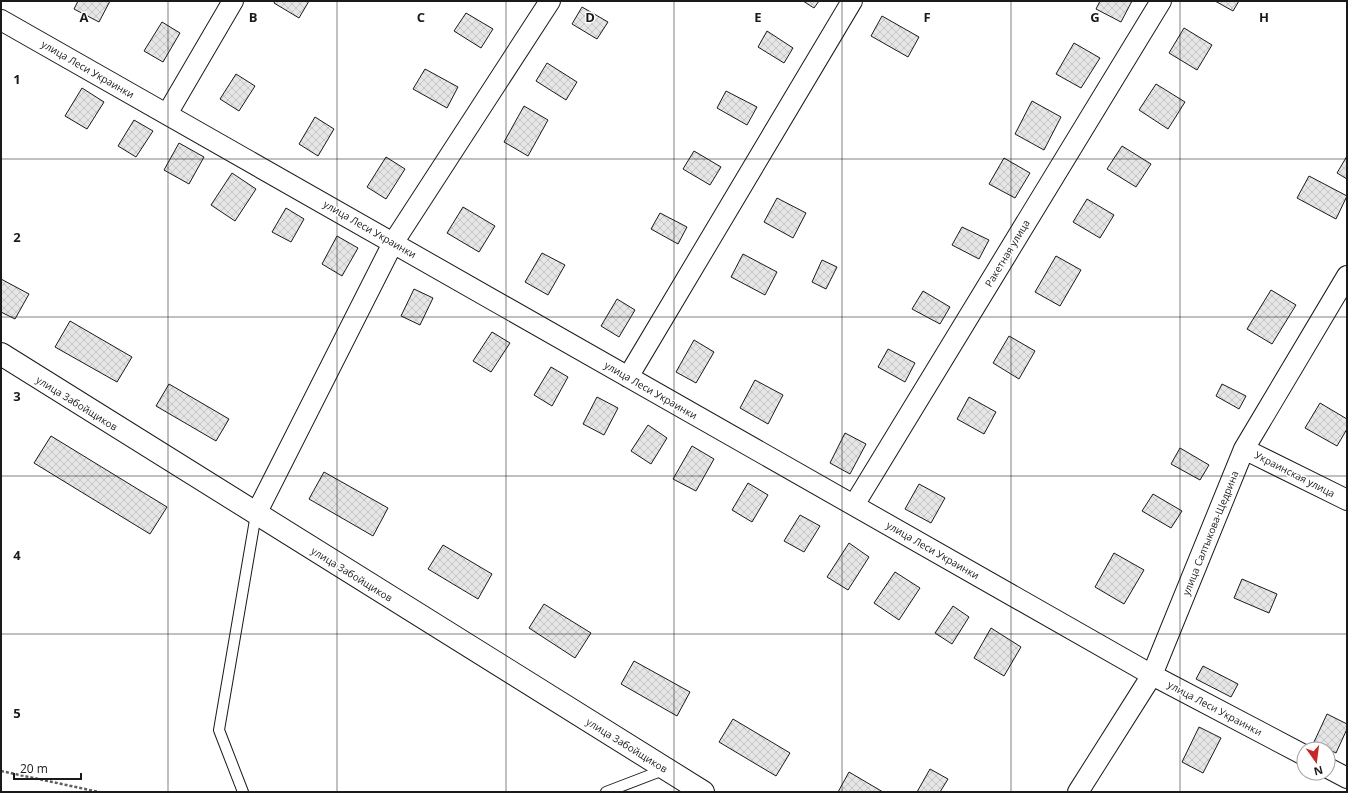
<svg xmlns="http://www.w3.org/2000/svg" width="1348" height="793" viewBox="0 0 1348 793" font-family="'Open Sans',sans-serif">
<style>
.building{fill:url(#building-cross-hatch);stroke:#1a1a1a}
.lines{fill:none;stroke-linecap:round;stroke-linejoin:round}
.lane-casing{stroke:#1a1a1a;stroke-width:12}
.street-casing{stroke:#1a1a1a;stroke-width:22}
.secondary-casing{stroke:#1a1a1a;stroke-width:24}
.path{stroke:#5f5f5f;stroke-width:2.5;stroke-dasharray:3 2;stroke-linecap:butt}
.lane{stroke:#fff;stroke-width:10}
.street{stroke:#fff;stroke-width:20}
.secondary{stroke:#fff;stroke-width:22}
.grid{fill:none;stroke:#1a1a1a;stroke-width:1;stroke-opacity:0.55}
.labels{text-anchor:middle;stroke-width:3;stroke-linejoin:round;paint-order:stroke}
.street-label{font-size:10px;fill:#1a1a1a;stroke:#fff}
.grid-label{font-size:13px;text-anchor:middle;font-weight:bold;fill:#1a1a1a;stroke:#fff;stroke-width:3;stroke-linejoin:round;paint-order:stroke}
</style>
<defs>
<pattern id="building-cross-hatch" width="8" height="8" patternUnits="userSpaceOnUse"><rect width="8" height="8" fill="#e6e6e6"/><path d="M0 0l8 8M0 8l8-8" fill="none" stroke="#c5c5c5"/></pattern>
</defs>
<rect width="100%" height="100%" fill="#fff"/>
<path class="building" d="M 78,1 L 110,1 L 99,22 L 74,9 Z
M 275,1 L 309,1 L 299,18 L 274,3 Z
M 803,1 L 819,1 L 814,8 Z
M 1100,1 L 1132,1 L 1121,22 L 1096,9 Z
M 1215,1 L 1239,1 L 1233,11 Z
M 582,7 L 608,22 L 597,39 L 572,24 Z
M 466,13 L 493,29 L 481,48 L 454,31 Z
M 882,16 L 919,37 L 908,57 L 871,36 Z
M 162,22 L 180,33 L 163,62 L 144,51 Z
M 1184,28 L 1212,45 L 1197,70 L 1169,53 Z
M 767,31 L 793,48 L 784,63 L 758,47 Z
M 1074,43 L 1100,58 L 1081,88 L 1056,74 Z
M 547,63 L 577,82 L 566,100 L 536,81 Z
M 425,69 L 458,87 L 447,108 L 413,89 Z
M 236,74 L 255,86 L 239,111 L 220,99 Z
M 1156,84 L 1185,102 L 1168,129 L 1139,110 Z
M 82,88 L 104,102 L 87,129 L 65,116 Z
M 726,91 L 757,107 L 747,125 L 717,108 Z
M 1032,101 L 1061,117 L 1044,150 L 1015,134 Z
M 524,106 L 548,120 L 528,156 L 504,142 Z
M 315,117 L 334,129 L 318,156 L 299,144 Z
M 134,120 L 153,131 L 136,157 L 118,146 Z
M 179,143 L 204,157 L 189,184 L 164,170 Z
M 1122,146 L 1151,164 L 1136,187 L 1107,169 Z
M 694,151 L 721,167 L 710,185 L 683,169 Z
M 1347,156 L 1347,179 L 1337,173 Z
M 386,157 L 405,169 L 386,199 L 367,187 Z
M 1004,158 L 1030,173 L 1015,198 L 989,184 Z
M 232,173 L 256,189 L 235,221 L 211,205 Z
M 1309,176 L 1347,196 L 1336,219 L 1297,198 Z
M 777,198 L 806,213 L 793,238 L 764,222 Z
M 1087,199 L 1114,215 L 1100,238 L 1073,222 Z
M 463,207 L 495,226 L 479,252 L 447,233 Z
M 286,208 L 304,219 L 291,242 L 272,232 Z
M 660,213 L 687,227 L 678,244 L 651,229 Z
M 962,227 L 989,240 L 979,259 L 952,245 Z
M 337,236 L 358,248 L 342,276 L 322,264 Z
M 542,253 L 565,265 L 548,295 L 525,282 Z
M 743,254 L 777,272 L 765,295 L 731,277 Z
M 1056,256 L 1081,270 L 1060,306 L 1035,292 Z
M 822,260 L 837,267 L 826,289 L 812,282 Z
M 1,279 L 29,294 L 15,319 L 1,312 Z
M 414,289 L 433,298 L 420,325 L 401,316 Z
M 1271,290 L 1296,305 L 1272,344 L 1247,329 Z
M 923,291 L 950,307 L 940,324 L 912,309 Z
M 617,299 L 635,310 L 619,337 L 601,326 Z
M 70,321 L 132,357 L 117,382 L 55,347 Z
M 492,332 L 510,343 L 491,372 L 473,361 Z
M 1009,336 L 1035,351 L 1019,379 L 993,363 Z
M 694,340 L 714,352 L 696,383 L 676,372 Z
M 888,349 L 915,363 L 905,382 L 878,367 Z
M 551,367 L 568,377 L 552,406 L 534,395 Z
M 755,380 L 783,395 L 768,424 L 740,408 Z
M 169,384 L 229,419 L 216,441 L 156,406 Z
M 1222,384 L 1246,396 L 1239,409 L 1216,396 Z
M 597,397 L 618,408 L 604,435 L 583,424 Z
M 969,397 L 996,412 L 984,434 L 957,419 Z
M 1320,403 L 1347,419 L 1347,429 L 1337,446 L 1305,428 Z
M 648,425 L 667,438 L 651,464 L 631,451 Z
M 845,433 L 866,444 L 850,474 L 830,463 Z
M 51,436 L 167,507 L 150,534 L 34,463 Z
M 692,446 L 714,459 L 696,491 L 673,479 Z
M 1180,448 L 1209,465 L 1200,480 L 1171,464 Z
M 324,472 L 388,508 L 373,536 L 309,499 Z
M 748,483 L 768,495 L 752,522 L 732,510 Z
M 919,484 L 945,498 L 931,523 L 905,509 Z
M 1153,494 L 1182,511 L 1171,528 L 1142,511 Z
M 800,515 L 820,526 L 804,552 L 784,541 Z
M 849,543 L 869,557 L 848,590 L 827,577 Z
M 443,545 L 492,574 L 478,599 L 428,569 Z
M 1114,553 L 1144,570 L 1124,604 L 1095,587 Z
M 895,572 L 920,588 L 899,620 L 874,603 Z
M 1242,579 L 1277,594 L 1269,613 L 1234,598 Z
M 544,604 L 591,633 L 575,658 L 529,628 Z
M 953,606 L 969,617 L 952,644 L 935,633 Z
M 991,628 L 1021,647 L 1004,676 L 974,658 Z
M 634,661 L 690,692 L 677,716 L 621,684 Z
M 1203,666 L 1238,684 L 1231,697 L 1196,679 Z
M 1327,714 L 1347,724 L 1347,729 L 1336,753 L 1314,742 Z
M 733,719 L 790,753 L 776,776 L 719,742 Z
M 1199,727 L 1221,738 L 1203,773 L 1182,762 Z
M 930,769 L 948,779 L 940,792 L 917,792 Z
M 849,772 L 883,792 L 838,792 Z"/>
<g class="lines">
<g class="lane-casing">
<path id="lane" d="M 243,792 L 219,730 L 256,514
M 606,792 L 666,769"/>
</g>
<g class="street-casing">
<path id="street" d="M 1,20 L 1152,675 L 1304,755
M 167,114 L 233,1
M 628,377 L 852,1
M 1244,449 L 1347,500
M 854,505 L 1161,1
M 256,514 L 393,243 L 550,1
M 1328,768 L 1347,778
M 1078,792 L 1152,675 L 1244,449 L 1347,276"/>
</g>
<g class="secondary-casing">
<path id="secondary" d="M 1,354 L 703,792"/>
</g>
<path class="path" d="M 1,771 L 99,792"/>
<use href="#lane" class="lane"/>
<use href="#street" class="street"/>
<use href="#secondary" class="secondary"/>
</g>
<path class="grid" d="M 168,1 L 168,792M 337,1 L 337,792M 506,1 L 506,792M 674,1 L 674,792M 842,1 L 842,792M 1011,1 L 1011,792M 1180,1 L 1180,792M 1,159 L 1347,159M 1,317 L 1347,317M 1,476 L 1347,476M 1,634 L 1347,634"/>
<g class="labels">
<g class="street-label">
<text transform="translate(88 69) rotate(30)" y="4">улица Леси Украинки</text>
<text transform="translate(370 229) rotate(30)" y="4">улица Леси Украинки</text>
<text transform="translate(1007 253) rotate(-59)" y="4">Ракетная улица</text>
<text transform="translate(651 390) rotate(30)" y="4">улица Леси Украинки</text>
<text transform="translate(77 403) rotate(32)" y="4">улица Забойщиков</text>
<text transform="translate(1295 474) rotate(27)" y="4">Украинская улица</text>
<text transform="translate(1210 533) rotate(-68)" y="4">улица Салтыкова-Щедрина</text>
<text transform="translate(933 550) rotate(30)" y="4">улица Леси Украинки</text>
<text transform="translate(352 574) rotate(32)" y="4">улица Забойщиков</text>
<text transform="translate(1215 708) rotate(28)" y="4">улица Леси Украинки</text>
<text transform="translate(627 745) rotate(32)" y="4">улица Забойщиков</text>
</g>
</g>
<g class="grid-label">
<text x="84" y="22">A</text>
<text x="253" y="22">B</text>
<text x="421" y="22">C</text>
<text x="590" y="22">D</text>
<text x="758" y="22">E</text>
<text x="927" y="22">F</text>
<text x="1095" y="22">G</text>
<text x="1264" y="22">H</text>
<text x="17" y="84">1</text>
<text x="17" y="242">2</text>
<text x="17" y="401">3</text>
<text x="17" y="560">4</text>
<text x="17" y="718">5</text>
</g>
<rect width="1348" height="793" fill="none" stroke="#1a1a1a" stroke-width="4"/>
<g transform="translate(1316 761) rotate(166)"><circle r="19" fill="#ffffff" stroke="#a3a3a3"/>
<path d="M0-3L7 15L0 10L-7 15Z" fill="#c62828"/>
<text y="-6" font-size="11" font-weight="bold" text-anchor="middle" fill="#1a1a1a">N</text>
</g>
<path d="M14 773v6h67v-6" fill="none" stroke="#1a1a1a" stroke-width="2"/>
<text x="20" y="773" font-size="12" fill="#1a1a1a" stroke="#ffffff" stroke-width="3" paint-order="stroke">20 m</text>
</svg>
